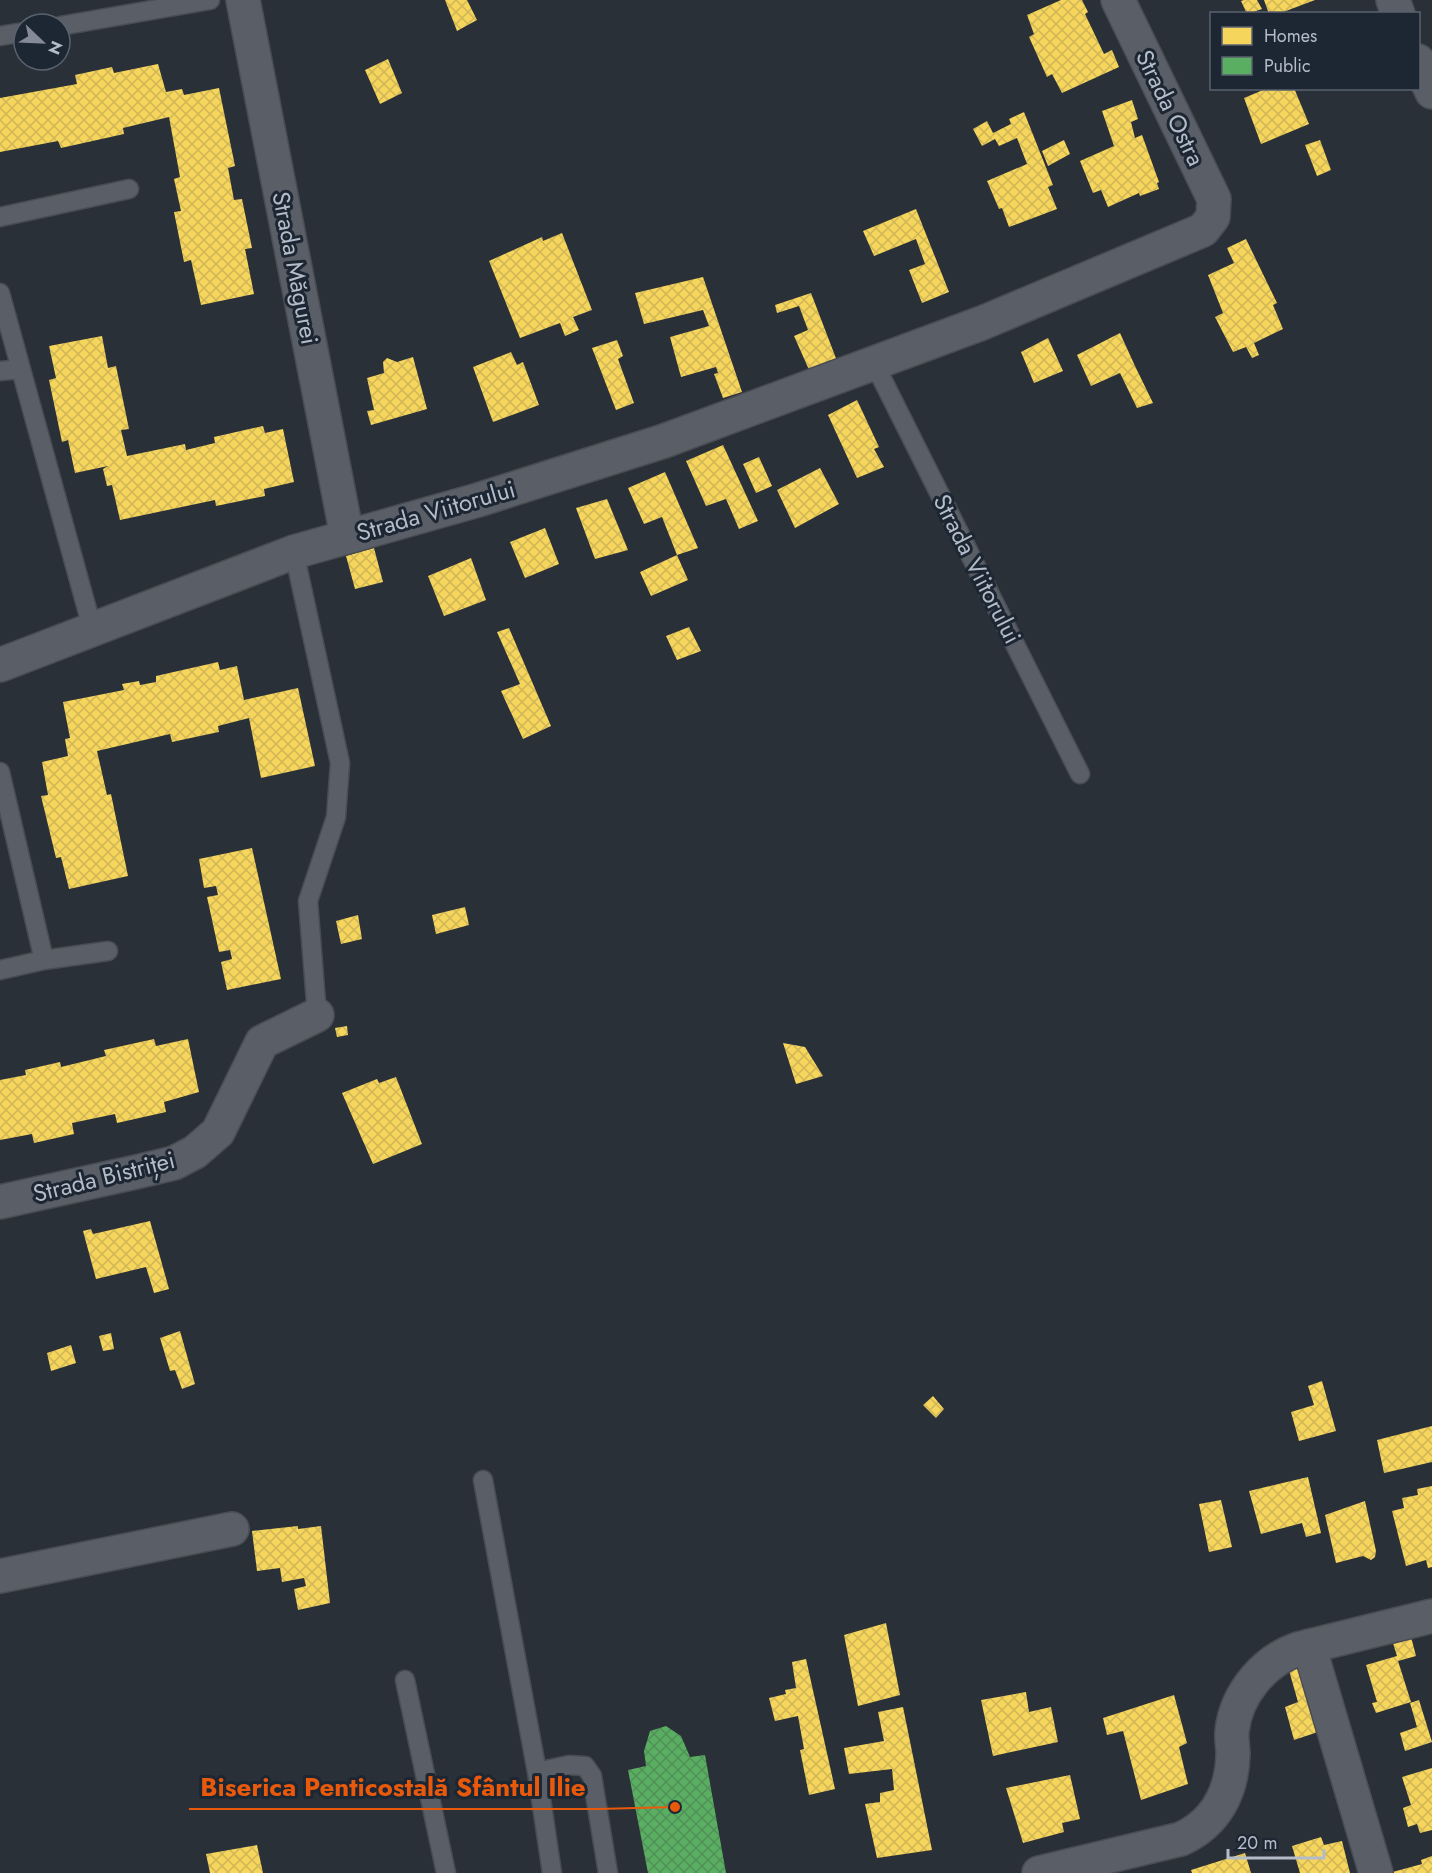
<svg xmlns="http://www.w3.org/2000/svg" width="1432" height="1873" viewBox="0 0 1432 1873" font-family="Jost,sans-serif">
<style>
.homes{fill:url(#homes-cross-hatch)}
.public{fill:url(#public-cross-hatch)}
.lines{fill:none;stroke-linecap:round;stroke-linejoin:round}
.service-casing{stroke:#484c53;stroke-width:21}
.minor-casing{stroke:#484c53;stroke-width:36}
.service{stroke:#5a5e66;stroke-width:18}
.minor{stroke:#5a5e66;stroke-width:33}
.labels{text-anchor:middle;stroke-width:6;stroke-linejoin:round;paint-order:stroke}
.street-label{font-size:24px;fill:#b4bcc9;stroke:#1d2633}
.leader{fill:none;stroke:#e8590c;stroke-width:2}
.callout-dot{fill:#e8590c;stroke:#1d2633;stroke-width:2}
.callout-label{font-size:26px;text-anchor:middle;font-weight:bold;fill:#e8590c;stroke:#1d2633;stroke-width:6;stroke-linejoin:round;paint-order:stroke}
</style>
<defs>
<pattern id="homes-cross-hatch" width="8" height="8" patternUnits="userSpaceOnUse" patternTransform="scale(1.5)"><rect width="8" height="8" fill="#f6d55c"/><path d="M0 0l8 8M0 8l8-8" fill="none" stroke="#d0b656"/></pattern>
<pattern id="public-cross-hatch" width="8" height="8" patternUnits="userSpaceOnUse" patternTransform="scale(1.5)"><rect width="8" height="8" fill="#5aae61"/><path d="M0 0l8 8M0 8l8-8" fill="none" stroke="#519058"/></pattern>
</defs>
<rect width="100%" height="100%" fill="#2a3038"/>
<path class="homes" d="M 445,0 L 467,0 L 477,20 L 457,31 Z
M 1061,0 L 1082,0 L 1088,12 L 1085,14 L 1104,54 L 1112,50 L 1119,67 L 1062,93 L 1052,74 L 1047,77 L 1029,37 L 1034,34 L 1027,15 Z
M 1244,0 L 1257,0 L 1262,9 L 1247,14 L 1241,1 Z
M 1264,0 L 1315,0 L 1278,14 L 1269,14 Z
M 388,59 L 402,93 L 380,104 L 365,70 Z
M 158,64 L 166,92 L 182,89 L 184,95 L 219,88 L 235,166 L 228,168 L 234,200 L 242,199 L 252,248 L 245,249 L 254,294 L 201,305 L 191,260 L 184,262 L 174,212 L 181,211 L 174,179 L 180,177 L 169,117 L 123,128 L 124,134 L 61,148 L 58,141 L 0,152 L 0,98 L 77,84 L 75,75 L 112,67 L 114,73 Z
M 1268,88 L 1294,88 L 1309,124 L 1261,144 L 1244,98 Z
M 1132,100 L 1138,119 L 1131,122 L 1135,138 L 1142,135 L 1159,182 L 1157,183 L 1159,189 L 1140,196 L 1139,193 L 1108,207 L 1101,190 L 1093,193 L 1080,161 L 1114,146 L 1102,111 Z
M 1024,112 L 1053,185 L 1048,187 L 1057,209 L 1009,227 L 1002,208 L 999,209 L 987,181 L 1027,164 L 1017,138 L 999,146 L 995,139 L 982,146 L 973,129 L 987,121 L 993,133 L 1011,124 L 1009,119 Z
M 1064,140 L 1070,154 L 1048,166 L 1042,151 Z
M 1320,140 L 1331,170 L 1317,176 L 1305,145 Z
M 916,209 L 949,292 L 922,303 L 909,270 L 925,264 L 916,239 L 874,256 L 863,231 Z
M 562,233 L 592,310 L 573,317 L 579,330 L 565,336 L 560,323 L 520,338 L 489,261 L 542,237 L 543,241 Z
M 1246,239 L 1277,303 L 1273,305 L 1283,329 L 1254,343 L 1259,355 L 1252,358 L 1246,347 L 1233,352 L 1215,317 L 1223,313 L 1208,275 L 1234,263 L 1227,248 Z
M 703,277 L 742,392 L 723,398 L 714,374 L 718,373 L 716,367 L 681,377 L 670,337 L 709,326 L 703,310 L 644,324 L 635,293 Z
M 811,293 L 837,361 L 810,372 L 794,336 L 808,330 L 799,306 L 777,313 L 775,305 Z
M 1120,333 L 1135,366 L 1153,403 L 1137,408 L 1120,373 L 1091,386 L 1077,355 Z
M 102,336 L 108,368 L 116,366 L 129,429 L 121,430 L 127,456 L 185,444 L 186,450 L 215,443 L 214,437 L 263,426 L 265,433 L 283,429 L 294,482 L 264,489 L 265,496 L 216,506 L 215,500 L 120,520 L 112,485 L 107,486 L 103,469 L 108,466 L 75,473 L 68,440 L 62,442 L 49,380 L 56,378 L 49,346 Z
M 1048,338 L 1063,371 L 1034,383 L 1021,352 Z
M 617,340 L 623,356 L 618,359 L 634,403 L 616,410 L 592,348 Z
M 511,352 L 517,365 L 523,362 L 539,405 L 493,422 L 473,367 Z
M 413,357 L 427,409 L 371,425 L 367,411 L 374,410 L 367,378 L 384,373 L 383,362 L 387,358 L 397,362 Z
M 857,400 L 879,447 L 874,449 L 884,467 L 857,478 L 828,415 Z
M 723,445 L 758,521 L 739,529 L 726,499 L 706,506 L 686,461 Z
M 759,457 L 772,486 L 756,493 L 743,464 Z
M 820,468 L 839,504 L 795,528 L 777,490 Z
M 665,472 L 698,548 L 677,555 L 688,580 L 651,596 L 640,572 L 677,555 L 662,517 L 644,524 L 628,488 Z
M 607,499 L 628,550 L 595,559 L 576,508 Z
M 545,528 L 559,564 L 525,578 L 510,542 Z
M 374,548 L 383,582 L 355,589 L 346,556 Z
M 471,558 L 486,600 L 444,616 L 428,576 Z
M 689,627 L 701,651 L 677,660 L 666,636 Z
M 509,628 L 551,726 L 523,739 L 501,691 L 520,684 L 497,632 Z
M 218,662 L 220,670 L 237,666 L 244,700 L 298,688 L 315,766 L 261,778 L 249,718 L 218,726 L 219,732 L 214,733 L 172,742 L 170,734 L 97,751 L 107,795 L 111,794 L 128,876 L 69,889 L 61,857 L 56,858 L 41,796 L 48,795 L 42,762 L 68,756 L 65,739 L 70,738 L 63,702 L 124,690 L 122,684 L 139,681 L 140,685 L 156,682 L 156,676 Z
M 252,848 L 281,979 L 227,990 L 221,962 L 232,959 L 230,950 L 219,952 L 207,897 L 218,895 L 216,886 L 204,888 L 199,859 Z
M 465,907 L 469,925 L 436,934 L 432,915 Z
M 358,915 L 362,939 L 341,944 L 336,921 Z
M 347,1026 L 348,1035 L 337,1037 L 335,1028 Z
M 154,1039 L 156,1046 L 188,1039 L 199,1092 L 164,1102 L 166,1112 L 117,1123 L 115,1114 L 72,1123 L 74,1134 L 34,1143 L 32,1134 L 0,1140 L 0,1080 L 26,1075 L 25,1070 L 60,1062 L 61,1067 L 106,1056 L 104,1050 Z
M 783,1043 L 805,1047 L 823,1076 L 796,1084 Z
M 396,1077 L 422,1144 L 373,1164 L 342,1093 L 377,1079 L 379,1083 Z
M 150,1221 L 169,1289 L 154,1293 L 146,1267 L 96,1279 L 83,1231 L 91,1229 L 93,1234 Z
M 180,1331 L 195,1384 L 182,1389 L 175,1370 L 170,1371 L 160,1338 Z
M 111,1333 L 114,1349 L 103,1351 L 99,1336 Z
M 71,1345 L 76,1363 L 51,1371 L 47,1353 Z
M 1322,1381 L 1336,1431 L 1299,1441 L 1291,1412 L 1314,1405 L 1308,1386 Z
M 933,1396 L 944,1409 L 936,1418 L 923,1405 Z
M 1432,1426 L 1432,1462 L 1384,1473 L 1377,1440 Z
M 1308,1477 L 1321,1533 L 1306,1537 L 1302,1523 L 1261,1534 L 1249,1491 Z
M 1432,1486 L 1432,1567 L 1428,1568 L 1426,1560 L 1406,1566 L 1392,1511 L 1404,1508 L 1402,1498 L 1418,1495 L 1417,1489 Z
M 1221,1500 L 1232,1547 L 1209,1552 L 1199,1504 Z
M 1365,1501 L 1376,1551 L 1375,1557 L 1371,1560 L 1363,1556 L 1336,1563 L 1325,1515 Z
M 298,1526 L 298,1529 L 321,1526 L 330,1603 L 298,1610 L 294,1589 L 306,1586 L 304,1578 L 282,1582 L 280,1568 L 257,1571 L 252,1531 Z
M 886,1623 L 900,1695 L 858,1706 L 844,1635 Z
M 1410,1633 L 1416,1656 L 1398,1661 L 1411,1702 L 1376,1713 L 1372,1703 L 1377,1702 L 1366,1665 L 1397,1656 L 1391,1637 Z
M 806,1659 L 835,1789 L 809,1795 L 800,1750 L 804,1749 L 798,1716 L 775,1721 L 769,1698 L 786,1694 L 785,1690 L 796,1688 L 792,1662 Z
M 1299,1663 L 1318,1732 L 1294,1740 L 1285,1707 L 1298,1702 L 1288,1667 Z
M 1026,1692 L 1029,1712 L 1051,1707 L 1058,1742 L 993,1756 L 981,1700 Z
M 1174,1695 L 1187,1743 L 1179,1747 L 1188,1784 L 1141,1800 L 1123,1731 L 1107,1735 L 1103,1718 Z
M 1419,1700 L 1432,1742 L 1405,1751 L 1400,1733 L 1417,1727 L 1410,1703 Z
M 903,1707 L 932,1850 L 877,1858 L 865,1804 L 880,1802 L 880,1793 L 894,1790 L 892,1769 L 849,1774 L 844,1748 L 884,1741 L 878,1712 Z
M 1432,1768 L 1432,1830 L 1420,1833 L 1417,1824 L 1408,1827 L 1403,1808 L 1411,1805 L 1402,1777 Z
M 1070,1775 L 1080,1819 L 1062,1823 L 1064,1832 L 1023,1843 L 1006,1788 Z
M 1321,1837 L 1324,1845 L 1342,1841 L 1350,1873 L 1300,1873 L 1292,1846 Z
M 257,1845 L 263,1873 L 210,1873 L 206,1854 Z
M 1245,1853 L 1251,1873 L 1192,1873 L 1191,1870 Z
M 1432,1856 L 1432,1873 L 1389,1873 L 1422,1864 L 1421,1860 Z"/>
<path class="public" d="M 666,1726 L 681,1736 L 690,1757 L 705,1755 L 726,1873 L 648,1873 L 628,1770 L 646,1766 L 644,1751 L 650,1731 Z"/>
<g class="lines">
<g class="service-casing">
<path id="service" d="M 60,26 L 210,0
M 0,36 L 24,32
M 0,217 L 129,189
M 0,293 L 93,631
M 874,363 L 1080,774
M 0,371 L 21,369
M 294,552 L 340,763 L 336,817 L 308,901 L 317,1015
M 0,772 L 44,960 L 0,970
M 44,960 L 108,951
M 483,1480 L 537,1772 L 569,1765 L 585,1766 L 592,1776 L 608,1873
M 405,1680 L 446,1873
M 537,1772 L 552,1873"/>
</g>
<g class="minor-casing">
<path id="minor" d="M 243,0 L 347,536
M 1393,0 L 1398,14
M 1418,61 L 1432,92
M 0,665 L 294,552 L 478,500 L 664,441 L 982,323 L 1203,230 L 1213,217 L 1214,199 L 1118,0
M 0,1202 L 136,1172 L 174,1163 L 195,1152 L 218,1132 L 262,1042 L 317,1015
M 0,1576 L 232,1529
M 1309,1646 L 1376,1873
M 1039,1873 L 1181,1839 C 1216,1823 1232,1792 1233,1754 C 1233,1746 1231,1738 1232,1731 C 1236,1694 1264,1661 1298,1649 L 1432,1616"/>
</g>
<use href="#service" class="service"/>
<use href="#minor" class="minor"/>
</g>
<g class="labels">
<g class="street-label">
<text transform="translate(1170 108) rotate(64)" y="8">Strada Ostra</text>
<text transform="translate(295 268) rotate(79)" y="8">Strada Măgurei</text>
<text transform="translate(436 511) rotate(-16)" y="8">Strada Viitorului</text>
<text transform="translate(977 569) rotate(63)" y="8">Strada Viitorului</text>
<text transform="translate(104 1177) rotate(-14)" y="8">Strada Bistriței</text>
</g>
</g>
<path class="leader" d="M675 1807L598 1809H189"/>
<circle class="callout-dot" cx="675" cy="1807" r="6"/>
<g class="callout-label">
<text x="393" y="1796">Biserica Penticostală Sfântul Ilie</text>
</g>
<rect x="1210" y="12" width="210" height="78" fill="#1d2633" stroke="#59626f" stroke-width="1.5"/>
<rect x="1222" y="27" width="30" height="18" fill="#f6d55c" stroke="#59626f" stroke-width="1.5"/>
<text x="1264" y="42" font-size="18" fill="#b4bcc9">Homes</text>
<rect x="1222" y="57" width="30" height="18" fill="#5aae61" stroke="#59626f" stroke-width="1.5"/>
<text x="1264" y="72" font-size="18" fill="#b4bcc9">Public</text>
<g transform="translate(42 42) rotate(113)"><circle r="28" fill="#1d2633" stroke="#59626f" stroke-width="1.5"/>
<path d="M0-4.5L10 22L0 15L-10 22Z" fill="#848b96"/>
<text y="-9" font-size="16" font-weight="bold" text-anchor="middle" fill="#b4bcc9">N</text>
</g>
<path d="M1228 1849v9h96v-9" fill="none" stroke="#b4bcc9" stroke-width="3"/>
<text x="1237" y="1849" font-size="18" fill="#b4bcc9" stroke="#1d2633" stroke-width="4.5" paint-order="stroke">20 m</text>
</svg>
